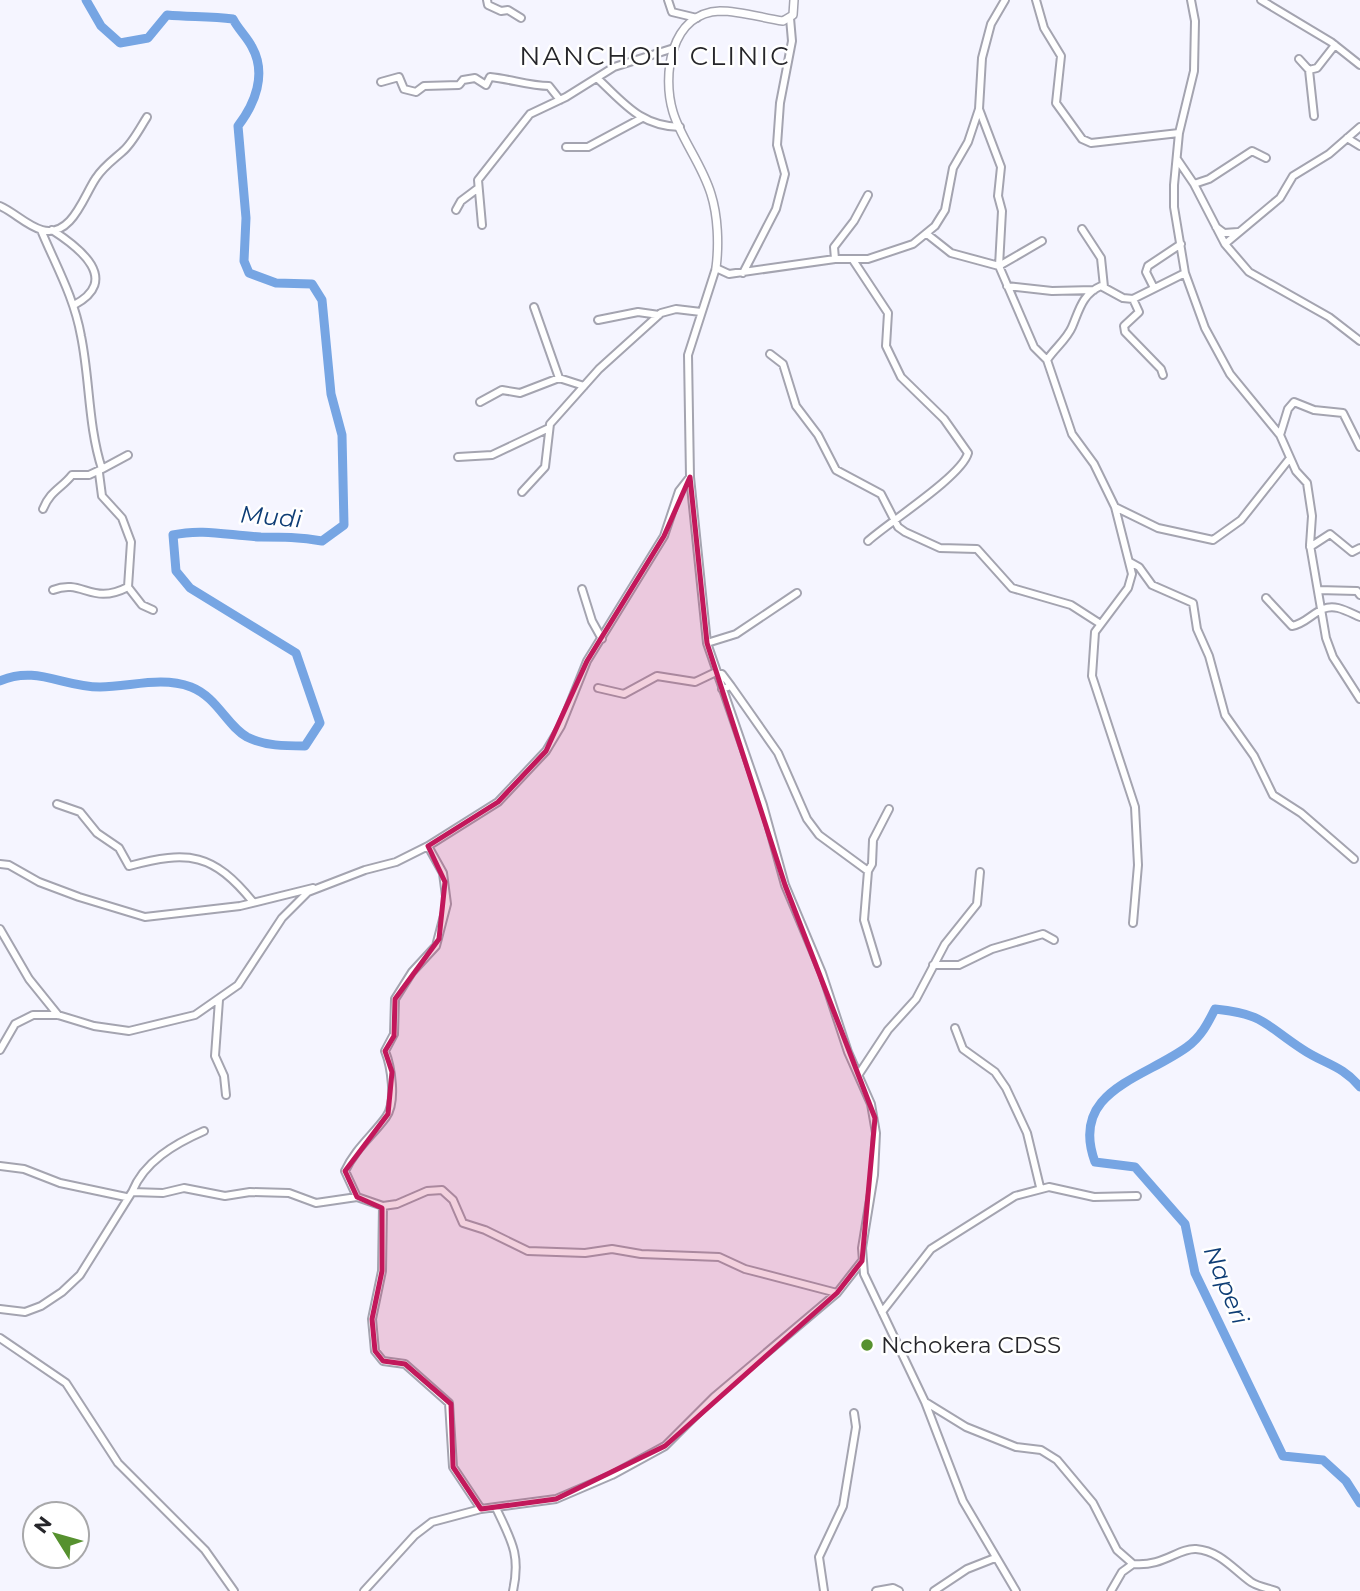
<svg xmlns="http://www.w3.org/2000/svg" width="1360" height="1591" viewBox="0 0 1360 1591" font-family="Montserrat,sans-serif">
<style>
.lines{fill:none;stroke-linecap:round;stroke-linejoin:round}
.river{stroke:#76a5e3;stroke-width:9}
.minor-casing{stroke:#a4a4b0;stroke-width:10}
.tertiary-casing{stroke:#a4a4b0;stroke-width:10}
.minor{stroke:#fff;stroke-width:6}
.tertiary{stroke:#fff;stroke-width:7}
.marked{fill:#c2185b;fill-opacity:0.2;stroke:#c2185b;stroke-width:5;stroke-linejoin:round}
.poi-dot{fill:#56912f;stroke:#fff;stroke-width:2.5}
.labels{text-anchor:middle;stroke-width:5;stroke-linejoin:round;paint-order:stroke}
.poi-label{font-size:23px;fill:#26262a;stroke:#fff;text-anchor:start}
.water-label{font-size:24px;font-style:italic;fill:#0e3d75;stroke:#fff}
.quarter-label{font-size:26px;letter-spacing:2px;fill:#26262a;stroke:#fff}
</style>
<rect width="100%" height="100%" fill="#f5f5ff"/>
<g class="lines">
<path class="river" d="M 0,681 C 36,665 63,687 100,687 C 130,687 161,676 191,687 C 217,697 227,726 247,737 C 265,746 285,746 305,746 L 320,723 L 296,653 L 190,588 L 176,571 L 173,535 C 203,528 231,536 261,537 C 282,537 300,537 322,541 L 344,525 L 342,435 L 331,394 L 322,300 L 312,284 L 276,283 L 249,273 L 244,261 L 246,218 L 238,126 C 255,104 267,74 252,47 C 247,37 238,29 233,19 C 211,16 189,17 167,15 L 148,38 L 120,43 L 101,26 L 86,0
M 1360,1087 C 1342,1065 1324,1064 1302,1049 C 1264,1024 1264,1014 1215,1009 C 1208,1023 1201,1037 1187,1047 C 1143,1079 1069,1091 1095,1162 L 1135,1167 L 1185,1224 L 1195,1273 L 1283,1456 L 1323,1460 L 1346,1481 L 1360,1503"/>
<g class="minor-casing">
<path id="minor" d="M 487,0 L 488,5 L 501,11 L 508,10 L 521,18
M 668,0 L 672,12 L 697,18
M 1005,0 L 991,24 L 982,58 L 979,109 L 968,142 L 953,168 L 945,210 L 935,226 L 913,244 L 868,259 L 835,259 L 729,274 L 716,268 L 688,355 L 690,477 L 707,643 L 763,805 L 785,885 L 822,973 L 848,1052 L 871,1104 L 876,1133 L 874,1175 L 862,1248 L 864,1274 L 925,1402 L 963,1501 L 1016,1591
M 1036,0 L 1044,28 L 1061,56 L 1056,103 L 1082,139 L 1091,143 L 1179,133
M 1191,0 L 1195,21 L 1194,71 L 1179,133 L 1174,185 L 1174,207 L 1185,273 L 1205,328 L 1230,374 L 1280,435 L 1296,471 L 1307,483 L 1312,516 L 1310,545 L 1326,638 L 1333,657 L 1360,699
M 1261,0 L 1331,42 L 1360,65
M 1299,59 L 1309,70 L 1314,116
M 1309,70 L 1317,68 L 1335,45
M 597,78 C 624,103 640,126 680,127
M 381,82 L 399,77 L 404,89 L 416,92 L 424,86 L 459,85 L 463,80 L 475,78 L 486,85 L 490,77 C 511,79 529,86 549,86 L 560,100
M 979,109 L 1001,167 L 998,196 L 1002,211 L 999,266 L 1034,347 L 1047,360
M 1347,138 L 1360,146
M 566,147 L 588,147 L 642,118
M 1177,159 L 1194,184 L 1225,244 L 1249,272 L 1329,317 L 1360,341
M 1194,184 L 1209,179 L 1252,151 L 1266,158
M 0,206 C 14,212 27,226 42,230 C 72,238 84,195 96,178 C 103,167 113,160 122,152 C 132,144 140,128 147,117
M 456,210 L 461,201 L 477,189
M 482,225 L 478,180 L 530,114 L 566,97 L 614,67 L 674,48
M 1216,227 L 1224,233 L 1238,232
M 1082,229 L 1101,258 L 1104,287
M 41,230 C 56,266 74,297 81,336 C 90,380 88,426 102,469 L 89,475 L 72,475 C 62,488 50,491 43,509
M 52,230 C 80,248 121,280 74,305
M 927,234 L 951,253 L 999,266 L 1042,241
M 1225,244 L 1280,198 L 1293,176 L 1329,154 L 1360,127
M 835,259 L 834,247 L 854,221 L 868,195
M 853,260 L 888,313 L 886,346 L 901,377 L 944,419 L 968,453 C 962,476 889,522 868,541
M 743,273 L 776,209 L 785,174 L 777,145 L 780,103 L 792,41 L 790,18
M 1007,286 L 1052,291 L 1094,290
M 1154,288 L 1146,272 L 1148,266 L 1181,244
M 1133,299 L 1139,312 L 1124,326 L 1125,332 L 1161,369 L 1163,375
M 534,307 L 559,378
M 598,320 L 638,312 L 659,315
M 770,354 L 783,364 L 796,406 L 818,435 L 836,470 L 881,494 L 898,527 L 905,532 L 940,548 L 977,549 L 1012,588 L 1071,605 L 1099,623
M 480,402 L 502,390 L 520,393 L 559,378 L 584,386
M 1280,435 L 1288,409 L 1294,402 L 1314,410 L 1343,413 L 1360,447
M 458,457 L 492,455 L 549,428
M 102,469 L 128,455
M 99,473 L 102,496 L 122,518 L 131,542 L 128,587 L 142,605 L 153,610
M 522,492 L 545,467 L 550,424 L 599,369 L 661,313 L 676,309 L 701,312
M 1115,507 L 1158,528 L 1213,540 L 1241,520 L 1290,458
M 1310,547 L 1330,534 L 1352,552 L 1360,548
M 1130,562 L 1139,567 L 1152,585 L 1193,603 L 1197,629 L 1209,656 L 1225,715 L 1254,756 L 1273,795 L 1301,813 L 1354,859
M 582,589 L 592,621 L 602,639
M 53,590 C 83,578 91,606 128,587
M 1318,590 L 1357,591 L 1360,595
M 1266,598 L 1292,626 C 1310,623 1318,603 1338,608 C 1346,610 1353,614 1360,617
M 707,643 L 736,634 L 797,593
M 598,688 L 624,694 L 657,676 L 695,682 L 716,672 L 722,674 L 731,686
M 722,689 L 731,686 L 778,753 L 807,819 L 819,835 L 868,871 L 864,920 L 877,963
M 57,804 L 80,812 L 97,833 L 119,848 L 129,866 C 189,850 213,853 253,902
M 0,864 L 9,865 L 39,882 L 79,897 L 145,917 L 240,906 L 313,888
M 868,871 L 872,864 L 873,840 L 889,809
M 1133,923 L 1138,865 L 1135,807 L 1092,676 L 1095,632 L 1128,588 L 1132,574 L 1115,507 L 1094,464 L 1072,434 L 1047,360 C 1054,349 1067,339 1072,327 C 1079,311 1082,294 1101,286 L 1123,298 L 1133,299 L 1185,273
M 0,929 L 29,979 L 58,1015
M 933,965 L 959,965 L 992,949 L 1043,934 L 1054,940
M 219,1000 L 215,1056 L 224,1076 L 226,1095
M 955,1028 L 963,1049 L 995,1072 L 1006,1088 L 1027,1133 L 1040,1187
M 0,1050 L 15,1024 L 33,1015 L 58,1015 L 94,1026 L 129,1031 L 195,1015 L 238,985 L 282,918 L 308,892 L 365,870 L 396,862 L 428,846 L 498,802 L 546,751 L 561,726 L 587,661 L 664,536 L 679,491 L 690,477
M 859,1074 L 888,1030 L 916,999 L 945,944 L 977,904 L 980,872
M 0,1166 L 24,1169 L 60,1183 L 126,1197
M 132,1192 C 144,1162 174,1144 204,1131
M 357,1197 L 345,1171 C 355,1149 373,1135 386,1117 C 397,1102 391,1066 385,1051 L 394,1034 L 395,999 L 412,972 L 436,946 L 447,904 L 443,873 L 428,846
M 383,1206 L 382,1271 L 372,1319 L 375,1351 L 383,1361 L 405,1364 L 449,1403 L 453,1467 L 481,1509
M 0,1309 L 25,1312 L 41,1306 L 62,1292 L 80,1275 L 132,1192 L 163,1193 L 184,1188 L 225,1196 L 250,1192 L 289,1193 L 316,1203 L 357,1197 L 383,1206 L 397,1204 L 427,1191 L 442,1190 L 453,1200 L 463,1223 L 485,1230 L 528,1251 L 585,1253 L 612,1249 L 641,1254 L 719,1257 L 745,1269 L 837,1293
M 882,1312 L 931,1249 L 1015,1196 L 1049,1187 L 1094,1197 L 1137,1196
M 0,1338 L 66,1383 L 118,1463 L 205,1550 L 234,1591
M 927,1403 L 966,1427 L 1016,1447 L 1041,1450 L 1057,1460 L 1093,1503 L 1117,1550 L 1133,1564 L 1122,1572 L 1111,1591
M 496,1508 C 511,1540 521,1554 513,1591
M 1133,1564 C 1163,1567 1178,1548 1196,1549 C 1220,1551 1233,1569 1251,1582 C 1259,1587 1268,1588 1276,1591
M 364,1591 L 415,1535 L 432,1522 L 481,1509 L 556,1499 L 612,1475 L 665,1446 L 714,1397 L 837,1293 L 862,1261
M 824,1591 L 819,1557 L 843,1506 L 856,1427 L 854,1413
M 876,1591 L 893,1588 L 899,1591
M 934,1591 L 967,1569 L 995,1558"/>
</g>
<g class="tertiary-casing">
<path id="tertiary" d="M 716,268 C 719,245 718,216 711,194 C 702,164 681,139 673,112 C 662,76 670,13 720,11 C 741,11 762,18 783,21 L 793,15 L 794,0"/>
</g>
<use href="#minor" class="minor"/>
<use href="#tertiary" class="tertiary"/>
</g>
<path class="marked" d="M 690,477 L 707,643 L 785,885 L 875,1118 L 862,1261 L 837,1293 L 665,1446 L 556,1499 L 481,1509 L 453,1467 L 451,1404 L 405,1364 L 383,1361 L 375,1351 L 372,1319 L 382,1271 L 382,1208 L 357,1197 L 345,1171 L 388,1114 L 392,1072 L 385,1051 L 394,1036 L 395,999 L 439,939 L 445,882 L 428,846 L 498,802 L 546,751 L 587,661 L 664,536 Z"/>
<circle class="poi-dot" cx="867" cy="1345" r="7"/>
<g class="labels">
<g class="poi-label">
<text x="881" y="1353">Nchokera CDSS</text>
</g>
<g class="water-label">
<text transform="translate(271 517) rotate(5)" y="8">Mudi</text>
<text transform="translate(1226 1285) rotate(68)" y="8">Naperi</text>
</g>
<g class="quarter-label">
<text x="655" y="65">NANCHOLI CLINIC</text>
</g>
</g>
<g transform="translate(56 1535) rotate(307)"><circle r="33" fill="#ffffff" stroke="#a8a8aa" stroke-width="2"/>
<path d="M0-5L12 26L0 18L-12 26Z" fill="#56912f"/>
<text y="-10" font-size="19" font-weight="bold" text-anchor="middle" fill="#26262a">N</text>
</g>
</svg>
